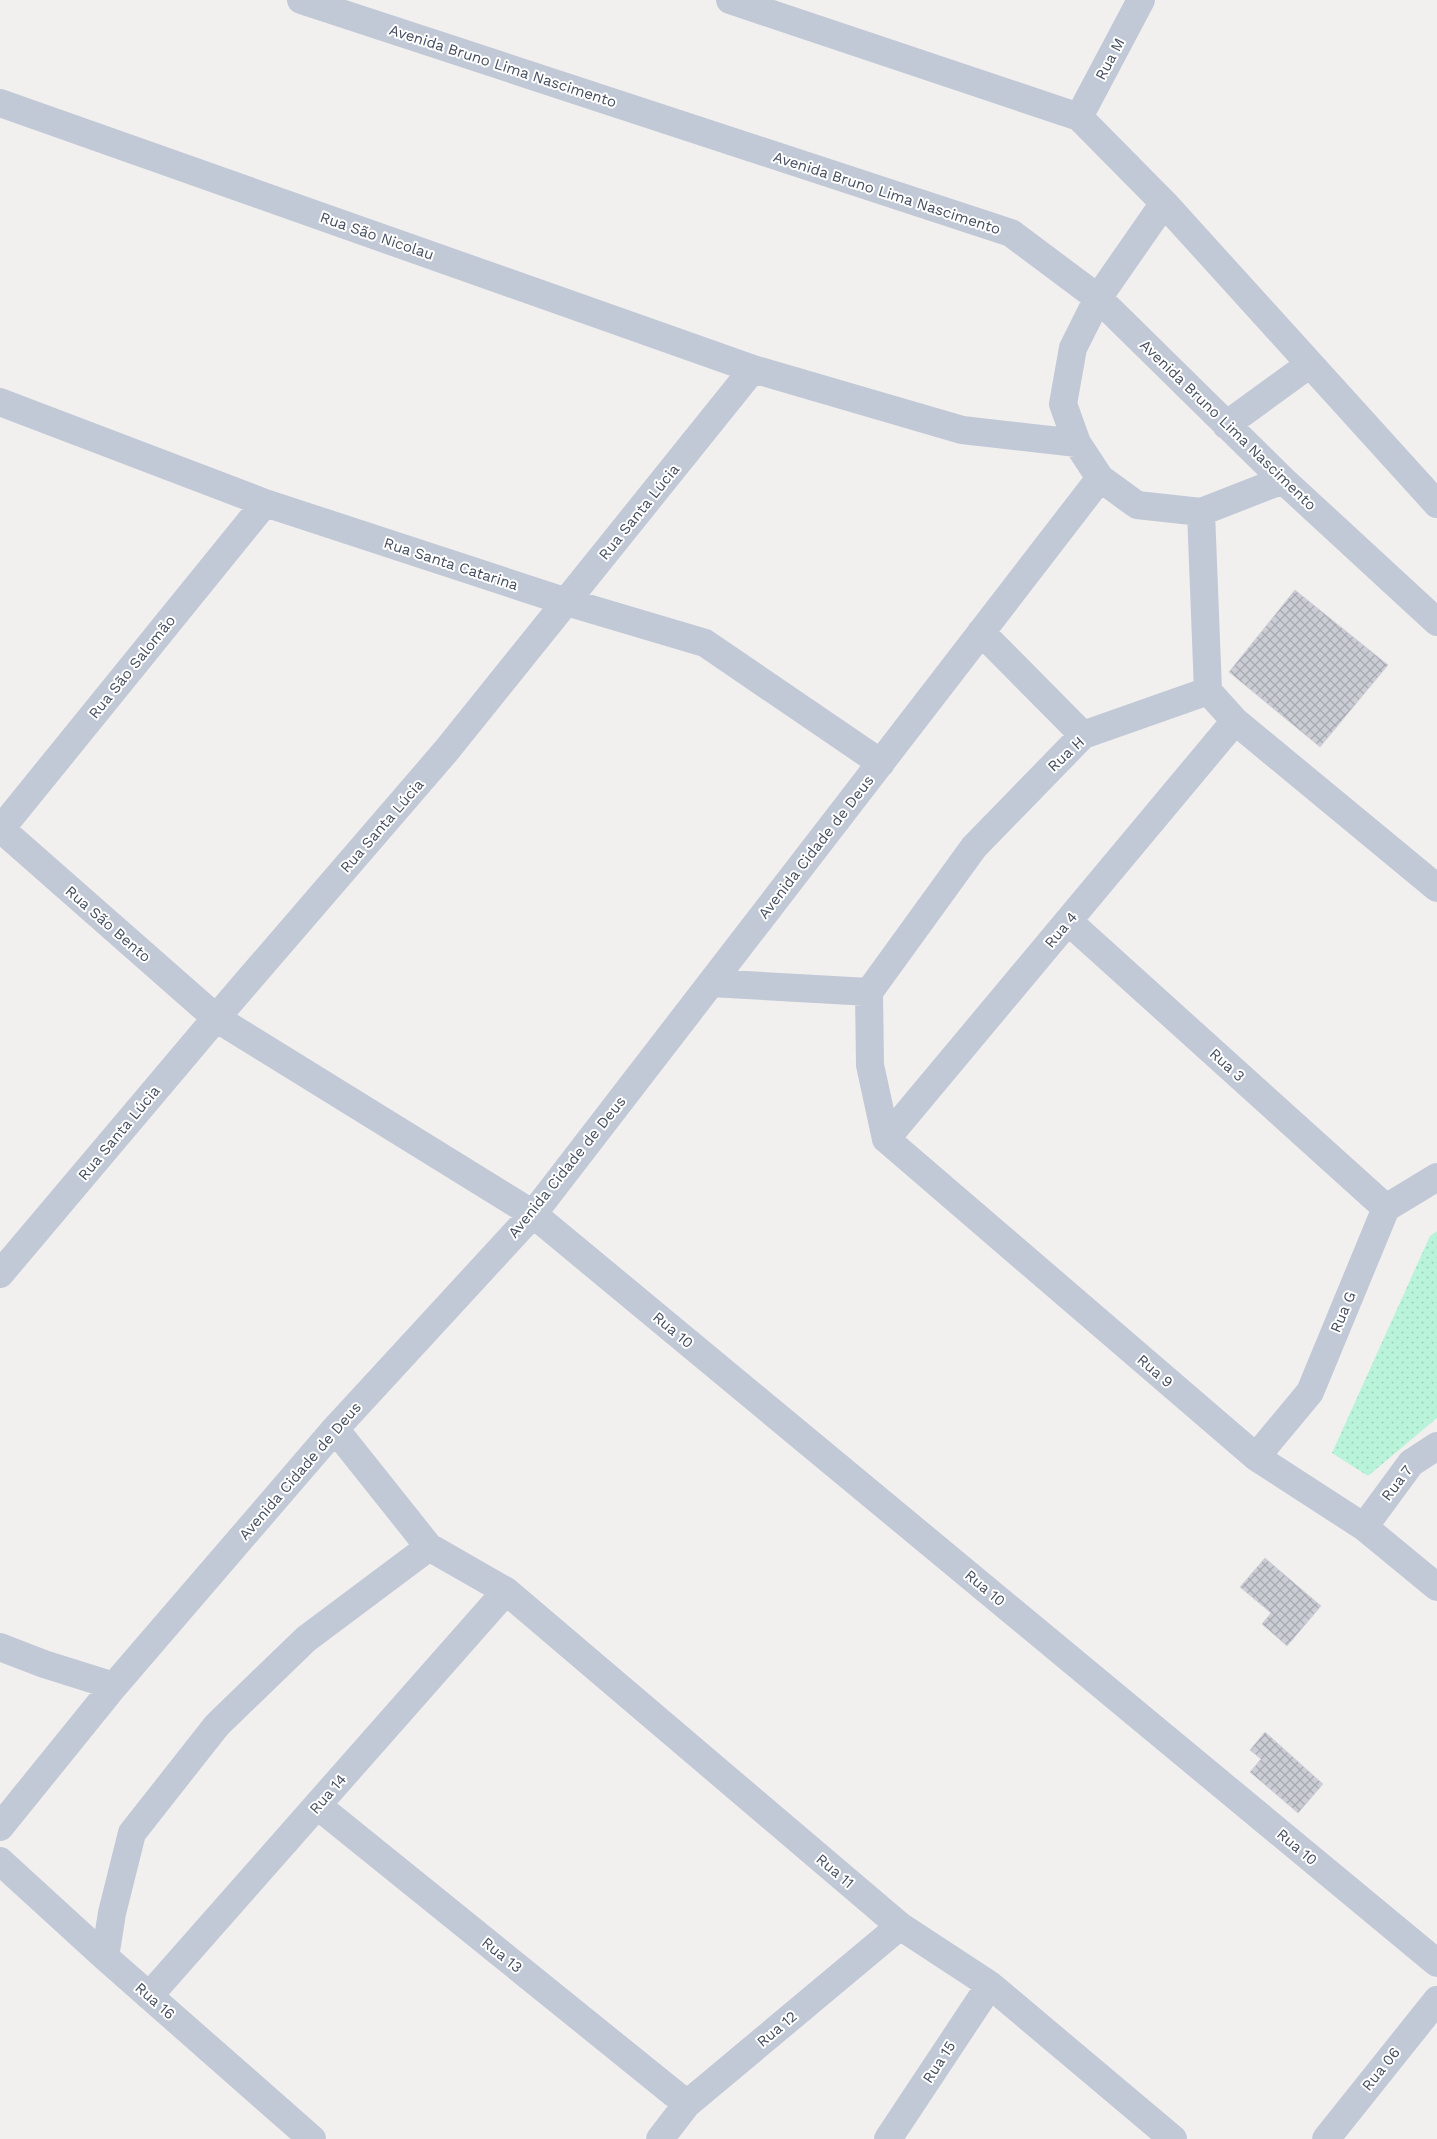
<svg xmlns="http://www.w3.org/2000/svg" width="1437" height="2139" viewBox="0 0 1437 2139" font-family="'Work Sans',sans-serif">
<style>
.green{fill:url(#green-dots)}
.building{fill:url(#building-cross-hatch);stroke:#d3d4dc}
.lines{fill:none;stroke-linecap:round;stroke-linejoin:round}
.street{stroke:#c1c8d6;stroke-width:28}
.labels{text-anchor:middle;stroke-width:4;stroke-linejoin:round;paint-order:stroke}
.street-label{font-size:15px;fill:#454e5f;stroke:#fff}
</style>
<defs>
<pattern id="green-dots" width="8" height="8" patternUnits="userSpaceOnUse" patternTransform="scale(1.25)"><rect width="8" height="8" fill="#b9f4da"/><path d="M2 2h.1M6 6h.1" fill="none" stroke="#a0d3be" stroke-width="1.8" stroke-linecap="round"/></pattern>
<pattern id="building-cross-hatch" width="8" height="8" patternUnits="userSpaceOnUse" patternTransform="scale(1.25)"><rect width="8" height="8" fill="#cbcdd5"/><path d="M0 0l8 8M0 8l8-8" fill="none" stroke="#a7a9b0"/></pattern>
</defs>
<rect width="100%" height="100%" fill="#f2efef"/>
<path class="green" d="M 1437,1231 L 1437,1418 L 1368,1476 L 1332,1453 L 1430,1236 Z"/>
<path class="building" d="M 1295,590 L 1388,665 L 1320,747 L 1229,672 Z
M 1265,1558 L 1321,1606 L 1287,1646 L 1262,1624 L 1271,1613 L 1240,1587 Z
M 1265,1732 L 1323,1784 L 1298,1813 L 1250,1772 L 1261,1759 L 1250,1750 Z"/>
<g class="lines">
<path class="street" d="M 301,0 L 1011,233 L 1098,298 L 1283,480 L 1437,622
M 730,0 L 1079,117 L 1164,203 L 1437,504
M 0,103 L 753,369 L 962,430 L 1077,443
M 1079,117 L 1141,0
M 1164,203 L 1098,298 L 1073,348 L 1063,404 L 1077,443 L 1100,478 L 1137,505 L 1201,512 L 1283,480
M 0,402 L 265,503 L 567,602 L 705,643 L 881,763
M 1226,425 L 1310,364
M 1201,512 L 1208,691
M 981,632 L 1083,735
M 1,829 L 216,1018 L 533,1214 L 1437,1963
M 0,830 L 265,503
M 1068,921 L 1386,1208
M 711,983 L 869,992
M 886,1139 L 870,1065 L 869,992 L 974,847 L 1083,735 L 1208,691 L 1235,721 L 1437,888
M 886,1139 L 1256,1457 L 1364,1527 L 1437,1587
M 886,1139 L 1235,721
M 0,1274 L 216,1018 L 446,751 L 753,369
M 335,1429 L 429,1547
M 1256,1457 L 1310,1392 L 1386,1208 L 1437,1177
M 1364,1527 L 1411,1463 L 1437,1446
M 0,1647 L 44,1664 L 114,1686
M 318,1806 L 687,2104
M 0,1827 L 114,1686 L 335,1429 L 533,1214 L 1100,478
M 0,1861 L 105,1957 L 312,2139
M 105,1957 L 112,1913 L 132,1833 L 217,1725 L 306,1639 L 429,1547 L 506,1591 L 900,1926 L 990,1985 L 1173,2139
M 149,1996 L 506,1591
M 660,2139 L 687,2104 L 900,1926
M 888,2139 L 990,1985
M 1326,2139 L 1437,2000"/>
</g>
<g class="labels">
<g class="street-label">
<text transform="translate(1110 59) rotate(-62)" y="5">Rua M</text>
<text transform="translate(503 66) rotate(18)" y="5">Avenida Bruno Lima Nascimento</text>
<text transform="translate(887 193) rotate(18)" y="5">Avenida Bruno Lima Nascimento</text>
<text transform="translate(377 236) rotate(19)" y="5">Rua São Nicolau</text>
<text transform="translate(1228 425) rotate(44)" y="5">Avenida Bruno Lima Nascimento</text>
<text transform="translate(639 512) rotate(-51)" y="5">Rua Santa Lúcia</text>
<text transform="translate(451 564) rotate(18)" y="5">Rua Santa Catarina</text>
<text transform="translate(132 667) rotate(-51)" y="5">Rua São Salomão</text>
<text transform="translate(1066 754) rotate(-43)" y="5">Rua H</text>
<text transform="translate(382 826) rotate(-49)" y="5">Rua Santa Lúcia</text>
<text transform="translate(816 847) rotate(-52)" y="5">Avenida Cidade de Deus</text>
<text transform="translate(108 924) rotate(41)" y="5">Rua São Bento</text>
<text transform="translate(1061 930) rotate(-50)" y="5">Rua 4</text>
<text transform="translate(1227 1065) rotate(42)" y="5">Rua 3</text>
<text transform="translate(119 1133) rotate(-50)" y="5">Rua Santa Lúcia</text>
<text transform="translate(567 1167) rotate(-51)" y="5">Avenida Cidade de Deus</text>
<text transform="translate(1343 1312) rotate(-67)" y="5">Rua G</text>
<text transform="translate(673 1330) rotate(40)" y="5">Rua 10</text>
<text transform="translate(1155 1371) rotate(41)" y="5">Rua 9</text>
<text transform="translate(300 1471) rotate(-49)" y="5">Avenida Cidade de Deus</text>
<text transform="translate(1397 1483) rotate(-52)" y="5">Rua 7</text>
<text transform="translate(985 1588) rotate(40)" y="5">Rua 10</text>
<text transform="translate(328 1794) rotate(-49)" y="5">Rua 14</text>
<text transform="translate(1297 1847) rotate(40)" y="5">Rua 10</text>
<text transform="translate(835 1871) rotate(40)" y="5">Rua 11</text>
<text transform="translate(502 1955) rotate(39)" y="5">Rua 13</text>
<text transform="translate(155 2001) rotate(41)" y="5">Rua 16</text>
<text transform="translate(777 2029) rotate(-40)" y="5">Rua 12</text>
<text transform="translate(939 2062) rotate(-57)" y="5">Rua 15</text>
<text transform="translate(1381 2069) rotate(-51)" y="5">Rua 06</text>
</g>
</g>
</svg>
